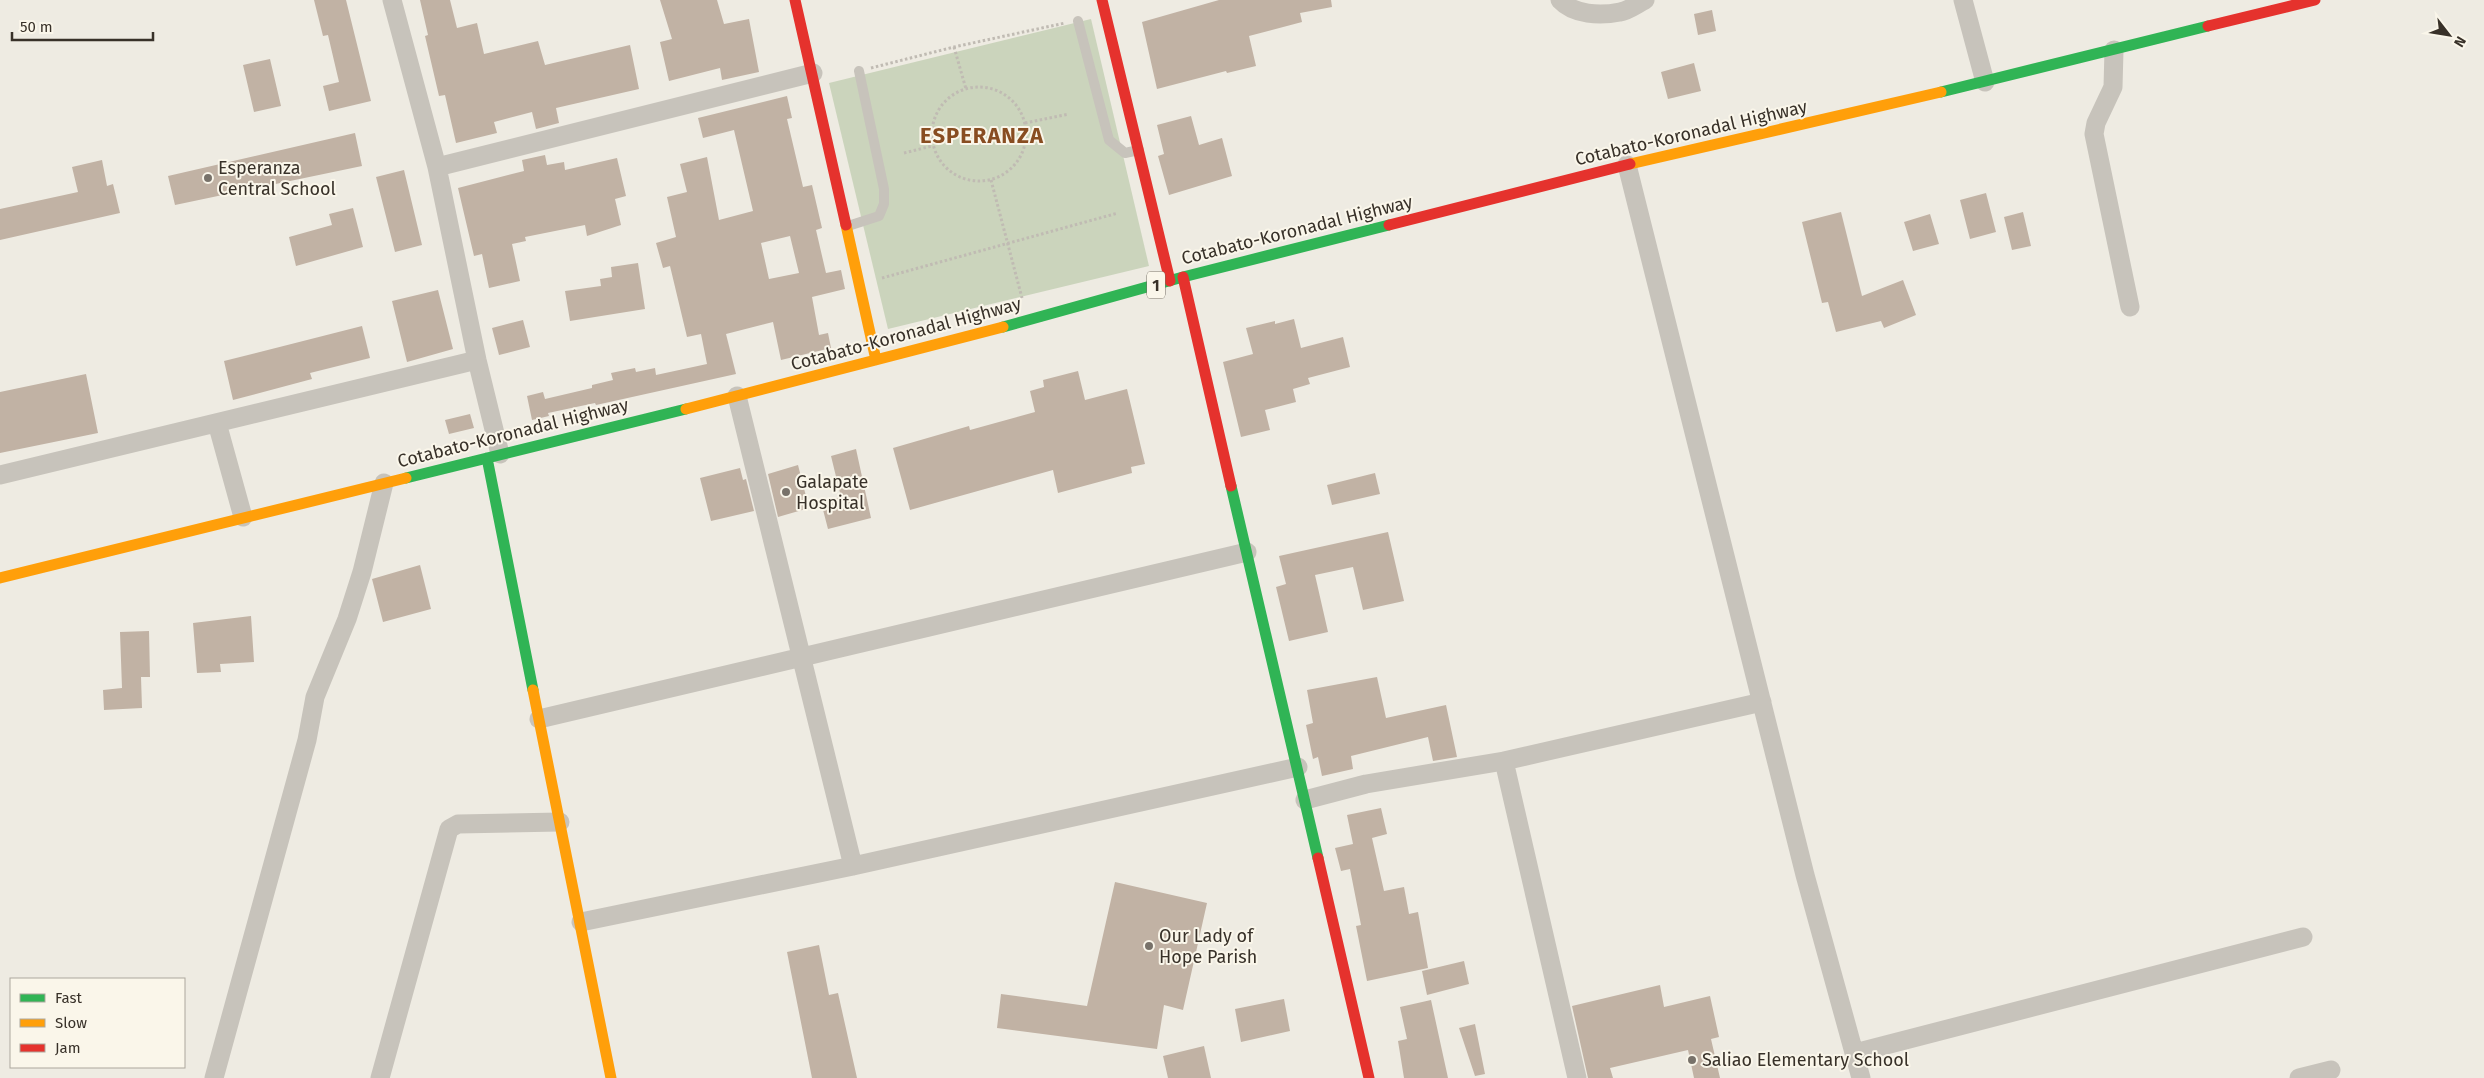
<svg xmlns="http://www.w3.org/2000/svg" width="2484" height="1078" viewBox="0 0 2484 1078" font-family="'Fira Sans',sans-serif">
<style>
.green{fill:#cbd4bc}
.building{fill:#c1b2a4;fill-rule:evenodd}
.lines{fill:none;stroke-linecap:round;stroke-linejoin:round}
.path{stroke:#c0bbb3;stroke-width:3;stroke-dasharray:2.5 2.5;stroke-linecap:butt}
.lane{stroke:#c7c3bb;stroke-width:10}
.street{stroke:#c7c3bb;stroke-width:19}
.fast{stroke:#30b455;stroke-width:11}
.slow{stroke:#ff9f0a;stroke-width:11}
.jam{stroke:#e5322d;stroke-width:11}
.poi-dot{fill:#78726a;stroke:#faf6ea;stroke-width:2}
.labels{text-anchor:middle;stroke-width:4;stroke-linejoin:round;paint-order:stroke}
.shield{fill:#faf6ea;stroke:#726c63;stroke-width:1}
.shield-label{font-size:16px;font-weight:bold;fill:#383129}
.street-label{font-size:18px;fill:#383129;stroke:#faf6ea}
.poi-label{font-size:18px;fill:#383129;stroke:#faf6ea;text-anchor:start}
.district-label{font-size:22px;font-weight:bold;letter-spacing:1px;fill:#884d21;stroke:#faf6ea}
</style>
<rect width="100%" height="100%" fill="#eeebe2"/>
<path class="green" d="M 1091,19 L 1149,266 L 888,329 L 829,83 Z"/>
<path class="building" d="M 314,0 L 346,0 L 371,101 L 329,111 L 323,86 L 339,82 L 328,35 L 323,36 Z
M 420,0 L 450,0 L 457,28 L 477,23 L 484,54 L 538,41 L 545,65 L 630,45 L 639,89 L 556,108 L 559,123 L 536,129 L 532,112 L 494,122 L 497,133 L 456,143 L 445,95 L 439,96 L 425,36 L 428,35 Z
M 660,0 L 717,0 L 724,24 L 749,19 L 759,72 L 722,80 L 720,68 L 669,81 L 660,42 L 672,39 Z
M 1219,0 L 1331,0 L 1332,7 L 1300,13 L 1302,22 L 1249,36 L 1256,66 L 1227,73 L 1226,71 L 1157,89 L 1142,22 Z
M 1712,10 L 1716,31 L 1698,35 L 1694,14 Z
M 270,59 L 281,106 L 254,112 L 243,65 Z
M 1694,63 L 1701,91 L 1668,99 L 1661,72 Z
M 787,96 L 792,118 L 787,119 L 803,187 L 812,185 L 822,228 L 816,230 L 826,273 L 841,270 L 845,289 L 812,297 L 819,335 L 828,333 L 831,348 L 781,360 L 773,322 L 726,334 L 736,374 L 596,405 L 595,403 L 548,413 L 549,416 L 532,420 L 527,396 L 543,392 L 545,399 L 592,388 L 592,385 L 613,380 L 611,373 L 635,368 L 636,372 L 655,368 L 656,375 L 707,364 L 701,334 L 687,337 L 670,266 L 663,268 L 656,243 L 676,237 L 667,197 L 687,192 L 680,164 L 707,157 L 719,220 L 753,211 L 734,130 L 703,138 L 698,118 ZM 790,236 L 799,273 L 769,279 L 761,243 Z
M 1191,116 L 1199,145 L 1222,138 L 1232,176 L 1169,195 L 1158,156 L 1164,154 L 1157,125 Z
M 355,133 L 362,166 L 175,205 L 168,176 Z
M 545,155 L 547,165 L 564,162 L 565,170 L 617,158 L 626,196 L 615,199 L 621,225 L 587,236 L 585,225 L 525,237 L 526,241 L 512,244 L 520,281 L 489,288 L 482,254 L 474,256 L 458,188 L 524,171 L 522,160 Z
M 102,160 L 107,186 L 113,184 L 120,213 L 0,240 L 0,209 L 78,192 L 72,167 Z
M 404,170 L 422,245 L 395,252 L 376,177 Z
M 1986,193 L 1996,232 L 1970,239 L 1960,200 Z
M 353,208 L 363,247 L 296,266 L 289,237 L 332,225 L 329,214 Z
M 1841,212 L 1862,296 L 1903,280 L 1916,315 L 1884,328 L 1881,321 L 1836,332 L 1828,302 L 1822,303 L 1802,222 Z
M 2023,212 L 2031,246 L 2012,250 L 2004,217 Z
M 1930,214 L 1939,244 L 1913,251 L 1904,222 Z
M 638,263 L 645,309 L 570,321 L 565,291 L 601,286 L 600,279 L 612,277 L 611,267 Z
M 438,290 L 453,349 L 407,362 L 392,301 Z
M 1294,319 L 1301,348 L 1343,337 L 1350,367 L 1308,378 L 1310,384 L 1293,389 L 1296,402 L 1265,410 L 1270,430 L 1241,437 L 1223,362 L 1253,354 L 1246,328 L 1275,321 L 1275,324 Z
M 523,320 L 530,347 L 499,355 L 492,328 Z
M 362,326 L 370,358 L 310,373 L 312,379 L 233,400 L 224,361 Z
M 1078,371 L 1085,400 L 1127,389 L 1145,464 L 1131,467 L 1132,473 L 1058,493 L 1053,470 L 910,510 L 893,448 L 969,426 L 970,430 L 1035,412 L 1030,391 L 1044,387 L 1043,380 Z
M 86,374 L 98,433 L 0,453 L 0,392 Z
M 470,414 L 474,428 L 449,434 L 445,420 Z
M 856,449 L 871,518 L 828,529 L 821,502 L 841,497 L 831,456 Z
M 798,465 L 809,508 L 778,517 L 768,474 Z
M 740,468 L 743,480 L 746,479 L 754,511 L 711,521 L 700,478 Z
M 1375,473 L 1380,494 L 1332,505 L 1327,485 Z
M 1388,532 L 1404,601 L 1363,610 L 1353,567 L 1315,575 L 1328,632 L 1289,641 L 1276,587 L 1286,584 L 1279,556 Z
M 420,565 L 431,609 L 383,622 L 372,579 Z
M 251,616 L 254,662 L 220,664 L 221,672 L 197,673 L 193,623 Z
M 149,631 L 150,677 L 141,677 L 142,708 L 104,710 L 103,690 L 122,688 L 120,632 Z
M 1377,677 L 1386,718 L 1446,705 L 1457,757 L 1433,761 L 1428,737 L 1351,756 L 1353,769 L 1322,776 L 1318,757 L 1313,759 L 1306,725 L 1313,723 L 1307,690 Z
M 1381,808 L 1387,834 L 1372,838 L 1384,891 L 1404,887 L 1409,914 L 1418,912 L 1428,968 L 1367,981 L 1356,926 L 1361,925 L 1350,869 L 1341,871 L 1335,848 L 1353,844 L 1347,815 Z
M 1115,882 L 1207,903 L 1183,1010 L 1164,1005 L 1157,1049 L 997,1028 L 1001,994 L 1087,1006 Z
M 819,945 L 829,995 L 838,993 L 857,1078 L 812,1078 L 787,952 Z
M 1464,961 L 1469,984 L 1427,995 L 1422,971 Z
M 1660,985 L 1664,1007 L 1710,996 L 1719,1037 L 1711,1039 L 1720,1078 L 1694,1078 L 1688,1050 L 1610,1068 L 1613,1078 L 1588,1078 L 1572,1006 Z
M 1284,999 L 1290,1031 L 1241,1042 L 1235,1009 Z
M 1431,1000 L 1448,1078 L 1404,1078 L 1398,1041 L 1407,1039 L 1400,1007 Z
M 1475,1024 L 1485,1074 L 1475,1076 L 1459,1028 Z
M 1204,1046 L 1211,1078 L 1168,1078 L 1163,1056 Z"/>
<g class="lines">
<path class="path" d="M 954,47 L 966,89
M 871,68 L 954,47 L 1065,23
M932 134a47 47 0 1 1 94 0a47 47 0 1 1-94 0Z
M 1025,123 L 1069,114
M 904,153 L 932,146
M 991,180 L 1022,298
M 882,278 L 1118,213"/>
<path class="lane" d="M 1078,21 L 1109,140 L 1125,153 L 1139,150
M 848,226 L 879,216 L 884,204 L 884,189 L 859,71"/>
<path class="street" d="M 392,0 L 437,167 L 477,360 L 500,454
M 1560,0 C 1574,15 1600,16 1620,12 C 1628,11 1637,4 1645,0
M 1963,0 L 1985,82
M 2114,50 L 2113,87 L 2096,123 L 2094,134 L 2130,307
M 1627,165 L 1805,875 L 1861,1078
M 437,167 L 813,73
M 737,396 L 853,866
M 217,423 L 243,517
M 0,475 L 477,360
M 539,719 L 1247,552
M 1504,761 L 1577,1078
M 1305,800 L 1366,784 L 1504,761 L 1762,702
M 581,922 L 853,866 L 1298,767
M 1855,1053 L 2303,937
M 214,1078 L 307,740 L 315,697 L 347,619 L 362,572 L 384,483
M 380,1078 L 449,829 L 458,824 L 560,822
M 2299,1078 L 2331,1070"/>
<path class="fast" d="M 1941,92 L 2208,26
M 1003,327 L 1183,277 L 1389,225
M 487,458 L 533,690
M 406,478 L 686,409
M 1231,486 L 1318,858"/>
<path class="slow" d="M 1630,164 L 1941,92
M 846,225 L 876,360
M 686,409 L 1003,327
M 0,578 L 406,478
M 533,690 L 611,1078"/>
<path class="jam" d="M 795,0 L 846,225
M 1102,0 L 1170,281
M 2208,26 L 2315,0
M 1389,225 L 1630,164
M 1183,277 L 1231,486
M 1318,858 L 1369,1078"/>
</g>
<g class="poi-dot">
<circle cx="208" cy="178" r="5"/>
<circle cx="786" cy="492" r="5"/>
<circle cx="1149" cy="946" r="5"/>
<circle cx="1692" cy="1060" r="5"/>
</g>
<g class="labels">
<rect class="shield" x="1147" y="271.5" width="18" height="27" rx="4"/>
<g class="shield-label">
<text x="1156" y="291">1</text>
</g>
<g class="street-label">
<text transform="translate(1691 133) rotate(-13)" y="6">Cotabato-Koronadal Highway</text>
<text transform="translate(1297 230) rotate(-14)" y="6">Cotabato-Koronadal Highway</text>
<text transform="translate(906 334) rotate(-15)" y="6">Cotabato-Koronadal Highway</text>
<text transform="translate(513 433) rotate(-14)" y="6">Cotabato-Koronadal Highway</text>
</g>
<g class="poi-label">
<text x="218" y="174">Esperanza<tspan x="218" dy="21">Central School</tspan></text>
<text x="796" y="488">Galapate<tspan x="796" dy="21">Hospital</tspan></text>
<text x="1159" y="942">Our Lady of<tspan x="1159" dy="21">Hope Parish</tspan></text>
<text x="1702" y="1066">Saliao Elementary School</text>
</g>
<g class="district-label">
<text x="982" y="143">ESPERANZA</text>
</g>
</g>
<rect x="10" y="978" width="175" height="90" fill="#faf6ea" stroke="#aca79d"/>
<rect x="20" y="994" width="25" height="8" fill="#30b455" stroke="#aca79d"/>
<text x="55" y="1003" font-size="15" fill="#383129">Fast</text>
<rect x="20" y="1019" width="25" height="8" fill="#ff9f0a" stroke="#aca79d"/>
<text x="55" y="1028" font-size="15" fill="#383129">Slow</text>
<rect x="20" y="1044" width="25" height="8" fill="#e5322d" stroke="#aca79d"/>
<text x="55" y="1053" font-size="15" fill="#383129">Jam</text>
<g transform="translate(2449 35) rotate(121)" stroke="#faf6ea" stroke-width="4" paint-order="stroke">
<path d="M0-4L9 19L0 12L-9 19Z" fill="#383129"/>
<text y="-8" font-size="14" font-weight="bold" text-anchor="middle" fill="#383129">N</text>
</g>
<path d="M12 32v8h141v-8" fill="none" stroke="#383129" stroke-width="2.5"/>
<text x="20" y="32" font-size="15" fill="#383129" stroke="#faf6ea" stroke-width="4" paint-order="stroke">50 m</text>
</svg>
